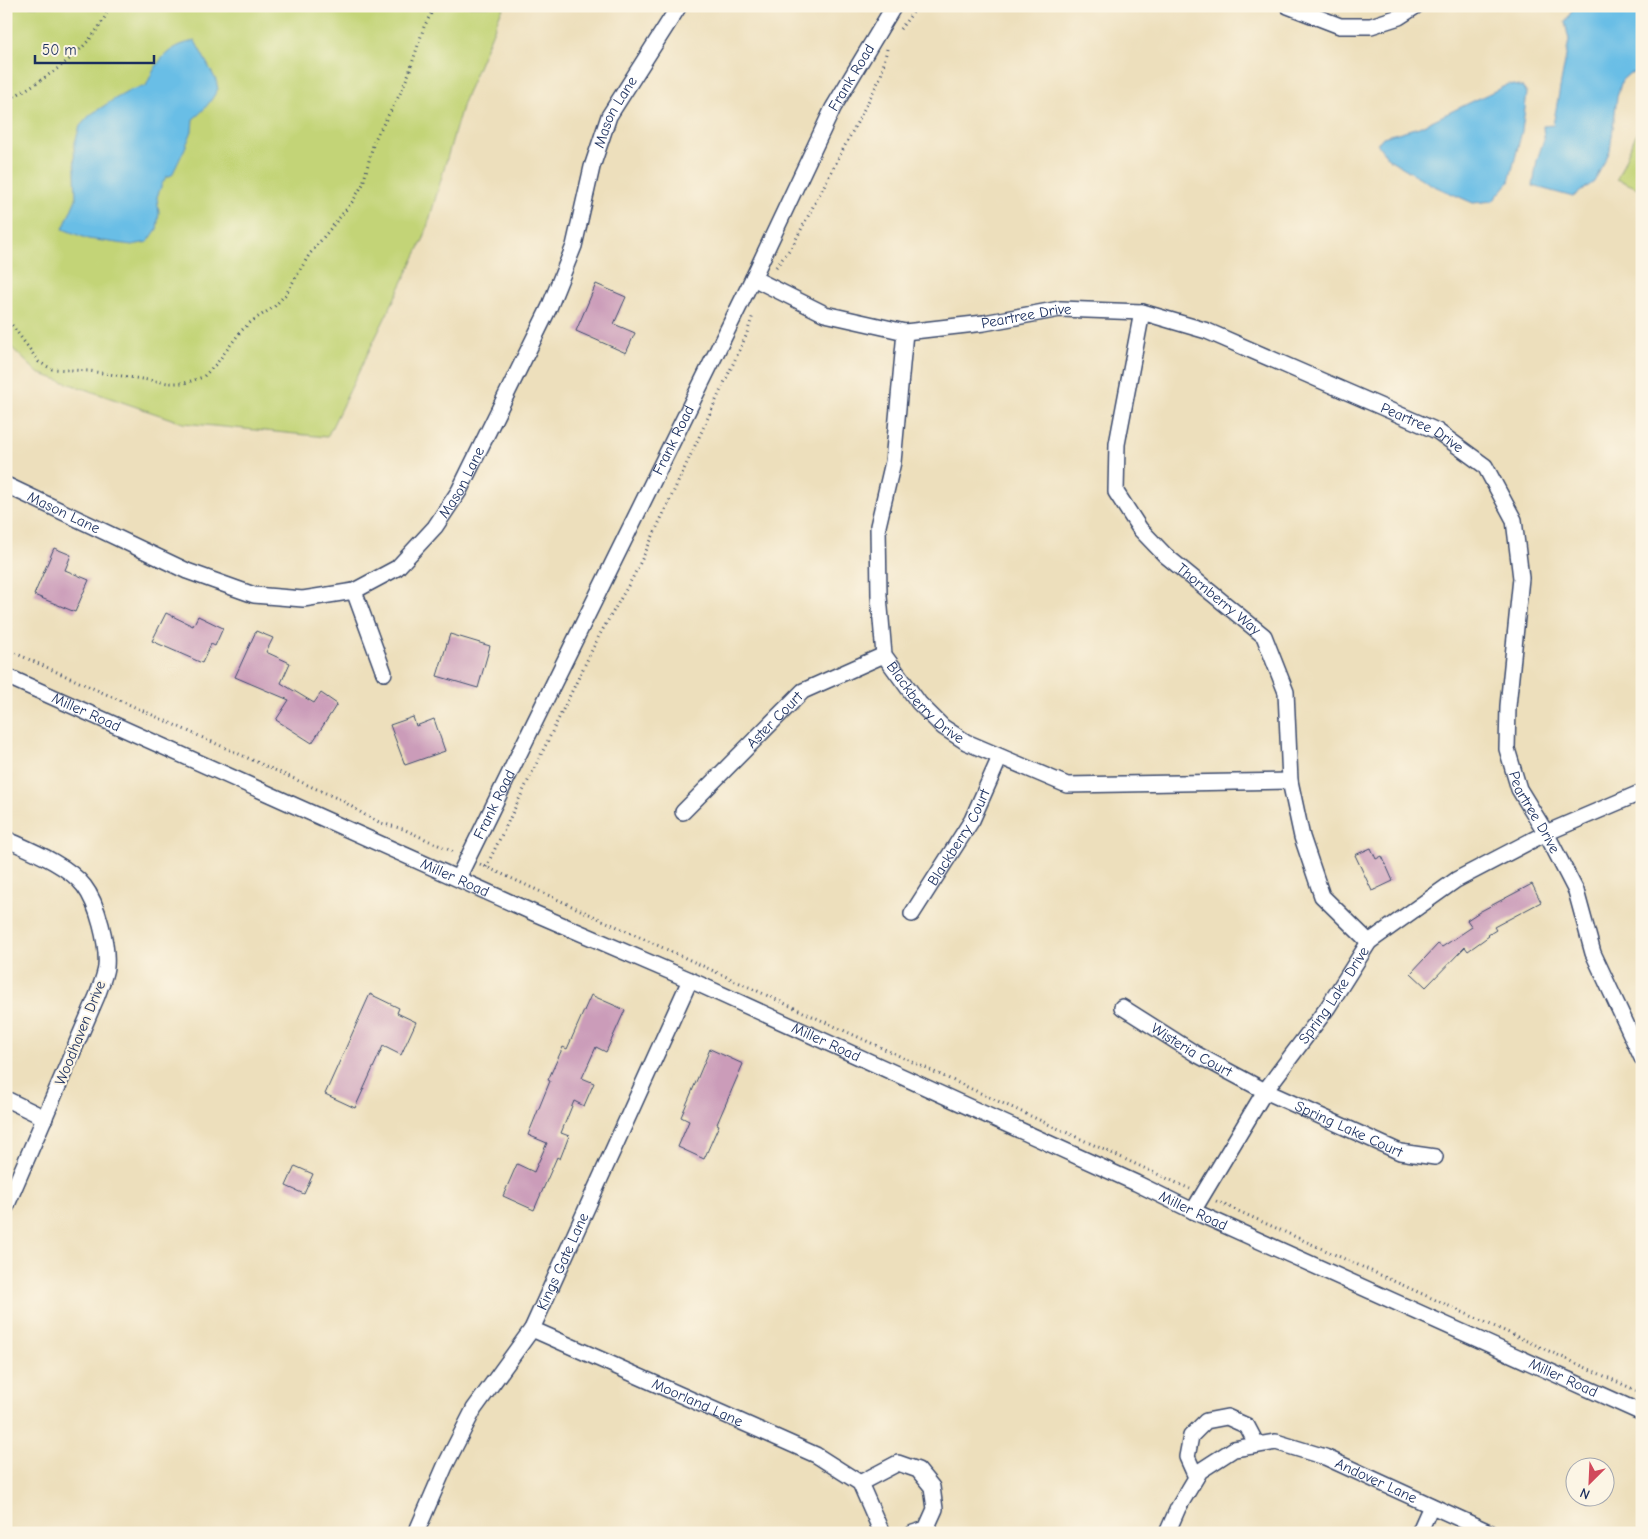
<svg xmlns="http://www.w3.org/2000/svg" width="1648" height="1539" viewBox="0 0 1648 1539" font-family="'Comic Neue',sans-serif">
<style>
.green{fill:#c3d477;stroke:#6f826a}
.water{fill:#69bee6;stroke:#4276a2}
.building{fill:#cb9cb9}
.lines{fill:none;stroke-linecap:round;stroke-linejoin:round}
.minor-casing{stroke:#3a496c;stroke-width:18}
.path{stroke:#3a496c;stroke-width:3;stroke-dasharray:1 4;stroke-linecap:butt}
.minor{stroke:#fff;stroke-width:15}
.labels{text-anchor:middle;stroke-width:4;stroke-linejoin:round;paint-order:stroke}
.street-label{font-size:15px;fill:#1b2f5e;stroke:#fcf5e5}
</style>
<rect width="100%" height="100%" fill="#fcf5e5"/>
<filter id="ink" filterUnits="userSpaceOnUse"><feTurbulence type="fractalNoise" baseFrequency=".02" numOctaves="2"/><feDisplacementMap in="SourceGraphic" scale="10" xChannelSelector="R" yChannelSelector="G"/><feConvolveMatrix kernelMatrix="1 2 1 2 8 2 1 2 1" color-interpolation-filters="sRGB"/></filter>
<filter id="wash" filterUnits="userSpaceOnUse"><feTurbulence type="fractalNoise" baseFrequency=".0096" numOctaves="4" result="noise"/><feDisplacementMap in="SourceGraphic" scale="20" xChannelSelector="R" yChannelSelector="G"/><feGaussianBlur stdDeviation="1.12" result="paint"/><feColorMatrix in="noise" values="0 0 0 0 0 0 0 0 0 0 0 0 0 0 0 0 0 1.4 0 .05"/><feComposite in="paint" operator="in"/></filter>
<g filter="url(#wash)">
<rect width="100%" height="100%" fill="#eddfbc"/>
<path class="green" d="M 6,6 L 505,6 L 501,12 L 463,103 L 424,238 L 327,437 L 183,423 L 38,373 L 6,342 Z
M 1642,120 L 1642,190 L 1617,179 Z"/>
<path class="water" d="M 1575,6 L 1642,6 L 1642,73 L 1630,73 L 1622,80 L 1617,97 L 1610,151 L 1594,182 L 1573,197 L 1533,186 L 1537,160 L 1544,139 L 1543,126 L 1553,125 L 1569,40 L 1565,22 Z
M 195,41 L 216,80 L 218,89 C 211,101 204,111 193,119 L 192,131 L 185,148 L 172,175 L 166,177 L 162,184 L 157,197 L 159,213 L 157,229 L 148,242 L 132,245 L 88,239 L 63,229 L 76,199 L 74,146 L 80,126 L 90,115 L 113,100 L 131,90 L 146,86 C 157,61 167,46 195,41 Z
M 1509,84 L 1523,87 L 1527,93 L 1522,131 L 1509,182 L 1493,201 L 1473,203 L 1432,185 L 1389,159 L 1377,144 L 1383,137 L 1419,127 Z"/>
<g id="blocks">
<path class="building" d="M 596,284 L 626,297 L 614,324 L 635,333 L 626,353 L 576,331 Z
M 54,548 L 71,555 L 65,570 L 89,580 L 75,612 L 34,595 Z
M 166,613 L 193,626 L 198,616 L 223,628 L 215,646 L 211,644 L 202,663 L 152,641 Z
M 256,631 L 273,638 L 266,652 L 290,663 L 281,683 L 314,703 L 321,693 L 337,704 L 312,743 L 276,720 L 289,700 L 235,677 Z
M 450,634 L 490,646 L 478,688 L 437,676 Z
M 413,717 L 416,726 L 434,719 L 445,751 L 405,765 L 390,725 Z
M 1371,848 L 1376,859 L 1382,856 L 1393,881 L 1372,891 L 1355,855 Z
M 1532,884 L 1541,902 L 1494,927 L 1496,930 L 1488,935 L 1489,936 L 1468,951 L 1465,947 L 1426,987 L 1411,973 L 1438,944 L 1442,947 L 1472,927 L 1467,920 L 1481,911 Z
M 370,994 L 399,1008 L 397,1013 L 416,1022 L 401,1055 L 383,1046 L 355,1108 L 325,1094 Z
M 591,995 L 625,1010 L 606,1052 L 596,1047 L 582,1078 L 594,1083 L 584,1106 L 574,1101 L 561,1133 L 569,1136 L 560,1159 L 557,1157 L 534,1210 L 503,1196 L 517,1164 L 534,1172 L 547,1143 L 528,1135 L 550,1081 L 548,1080 L 563,1047 L 567,1049 Z
M 710,1049 L 743,1064 L 717,1124 L 719,1125 L 704,1159 L 678,1147 L 689,1121 L 681,1117 Z
M 295,1166 L 313,1174 L 304,1194 L 286,1186 Z"/>
</g>
</g>
<g filter="url(#ink)">
<use href="#blocks" fill-opacity="0" stroke="#3a496c" stroke-width="1"/>
<g class="lines">
<g class="minor-casing">
<g id="minor">
<path d="M 1288,6 L 1340,26 L 1371,26 L 1399,17 L 1416,6"/>
<path id="s1" d="M 753,278 L 825,314 L 905,332 L 984,323 L 1060,309 L 1142,312 L 1207,331 L 1437,431 L 1485,466 L 1514,520 L 1521,578 L 1508,706 L 1507,749 L 1519,789 L 1546,833 L 1576,891 L 1593,953 L 1642,1058"/>
<path id="s2" d="M 1142,312 L 1117,444 L 1116,492 L 1140,529 L 1165,555 L 1264,636 L 1286,692 L 1290,781 L 1302,837 L 1322,896 L 1369,942"/>
<path id="s3" d="M 905,332 L 893,462 L 878,526 L 879,596 L 884,655 L 919,703 L 943,727 L 966,742 L 1067,785 L 1290,781"/>
<path id="s4" d="M 6,485 L 187,571 L 254,595 L 303,599 L 354,591 L 397,568 L 435,527 L 459,491 L 549,308 L 574,246 L 592,167 L 609,116 L 679,6"/>
<path d="M 354,591 L 384,673"/>
<path id="s5" d="M 6,676 L 534,913 L 690,980 L 1136,1183 L 1193,1211 L 1642,1413"/>
<path id="s6" d="M 683,812 L 803,691 L 884,655"/>
<path d="M 6,839 C 30,850 68,865 84,886 C 98,904 108,945 106,967 C 105,976 100,987 97,996 L 6,1207"/>
<path id="s7" d="M 458,878 L 753,278 L 833,108 L 894,6"/>
<path id="s8" d="M 912,914 L 972,820 L 1000,757"/>
<path id="s9" d="M 1122,1007 L 1196,1054 L 1265,1091 L 1400,1152 L 1435,1157"/>
<path d="M 6,1099 L 45,1118"/>
<path id="s10" d="M 1193,1211 L 1265,1091 L 1328,1007 L 1369,942 L 1456,880 L 1546,833 L 1642,792"/>
<path id="s11" d="M 532,1329 L 816,1455 L 860,1483 L 882,1533"/>
<path d="M 1196,1477 L 1187,1457 L 1191,1436 L 1206,1421 L 1227,1417 L 1247,1426 L 1257,1445"/>
<path d="M 860,1483 L 898,1463 L 918,1470 L 932,1487 L 935,1509 L 926,1529 L 913,1533"/>
<path id="s12" d="M 416,1533 L 445,1466 L 474,1409 L 532,1329 L 690,980"/>
<path id="s13" d="M 1167,1533 L 1178,1508 L 1200,1471 L 1234,1449 L 1276,1442 L 1325,1457 L 1491,1533"/>
<path d="M 1419,1533 L 1431,1506"/>
</g>
</g>
<path class="path" d="M 900,29 L 918,6
M 6,101 C 46,78 92,51 110,6
M 776,267 L 793,245 L 872,94 L 881,76 L 887,49
M 6,317 L 39,362 L 52,369 L 89,371 L 168,383 L 185,383 L 203,377 L 217,363 L 241,331 L 252,321 L 274,307 L 286,294 L 309,255 L 353,201 L 363,184 L 374,141 L 400,94 L 409,73 L 424,27 L 435,6
M 6,649 L 341,800 L 365,815 L 381,823 L 403,829 L 456,853
M 480,864 L 1190,1189
M 486,867 L 599,636 L 632,579 L 645,553 L 746,336 L 753,315
M 1216,1201 L 1642,1393"/>
<use href="#minor" class="minor"/>
</g>
</g>
<g class="labels">
<g class="street-label">
<text dy="5" stroke="none"><textPath href="#s7" startOffset="892">Frank Road</textPath></text>
<text dy="5" stroke="none"><textPath href="#s4" startOffset="932">Mason Lane</textPath></text>
<text dy="5" stroke="none"><textPath href="#s1" startOffset="285">Peartree Drive</textPath></text>
<text dy="5" stroke="none"><textPath href="#s1" startOffset="705">Peartree Drive</textPath></text>
<text dy="5" stroke="none"><textPath href="#s7" startOffset="488">Frank Road</textPath></text>
<text dy="5" stroke="none"><textPath href="#s4" startOffset="529">Mason Lane</textPath></text>
<text dy="5" stroke="none"><textPath href="#s4" startOffset="64">Mason Lane</textPath></text>
<text dy="5" stroke="none"><textPath href="#s2" startOffset="332">Thornberry Way</textPath></text>
<text dy="5" stroke="none"><textPath href="#s3" startOffset="389">Blackberry Drive</textPath></text>
<text dy="5" stroke="none"><textPath href="#s5" startOffset="88">Miller Road</textPath></text>
<text dy="5" stroke="none"><textPath href="#s6" startOffset="130">Aster Court</textPath></text>
<text dy="5" stroke="none"><textPath href="#s7" startOffset="82">Frank Road</textPath></text>
<text dy="5" stroke="none"><textPath href="#s1" startOffset="1140">Peartree Drive</textPath></text>
<text dy="5" stroke="none"><textPath href="#s8" startOffset="90">Blackberry Court</textPath></text>
<text dy="5" stroke="none"><textPath href="#s5" startOffset="492">Miller Road</textPath></text>
<text dy="5" stroke="none"><textPath href="#s10" startOffset="258">Spring Lake Drive</textPath></text>
<text transform="translate(80 1033) rotate(-68)" y="5">Woodhaven Drive</text>
<text dy="5" stroke="none"><textPath href="#s5" startOffset="898">Miller Road</textPath></text>
<text dy="5" stroke="none"><textPath href="#s9" startOffset="82">Wisteria Court</textPath></text>
<text dy="5" stroke="none"><textPath href="#s9" startOffset="258">Spring Lake Court</textPath></text>
<text dy="5" stroke="none"><textPath href="#s5" startOffset="1302">Miller Road</textPath></text>
<text dy="5" stroke="none"><textPath href="#s12" startOffset="310">Kings Gate Lane</textPath></text>
<text dy="5" stroke="none"><textPath href="#s5" startOffset="1708">Miller Road</textPath></text>
<text dy="5" stroke="none"><textPath href="#s11" startOffset="181">Moorland Lane</textPath></text>
<text dy="5" stroke="none"><textPath href="#s13" startOffset="261">Andover Lane</textPath></text>
</g>
</g>
<rect width="1648" height="1539" fill="none" stroke="#fcf5e5" stroke-width="25"/>
<g transform="translate(1590 1482) rotate(204)"><circle r="24" fill="#fcf5e5" stroke="#a2a6af"/>
<path d="M0-4L9 19L0 12L-9 19Z" fill="#d1495b"/>
<text y="-8" font-size="14" font-weight="bold" text-anchor="middle" fill="#1b2f5e">N</text>
</g>
<path d="M35 55v8h119v-8" fill="none" stroke="#1b2f5e" stroke-width="2.5"/>
<text x="42" y="55" font-size="15" fill="#1b2f5e" stroke="#fcf5e5" stroke-width="4" paint-order="stroke">50 m</text>
</svg>
